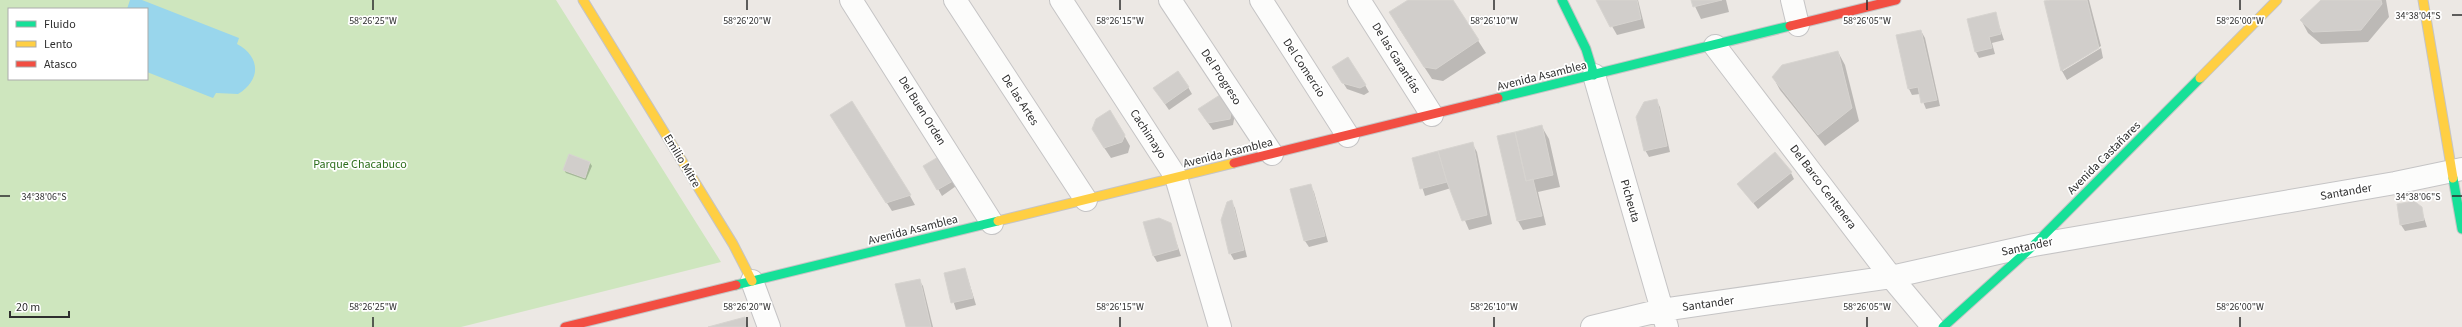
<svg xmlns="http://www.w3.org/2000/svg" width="2462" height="327" font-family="'Source Sans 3',sans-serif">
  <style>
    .green { fill: #cee6be; fill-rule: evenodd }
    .water { fill: #99d6ec }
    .shadow { fill: #0003 }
    .building { fill: #d1cecb; stroke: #d7d4d0 }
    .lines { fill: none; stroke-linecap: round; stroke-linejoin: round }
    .street-casing { stroke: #c5c4c5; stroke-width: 24 }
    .fast-casing { stroke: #c5c4c5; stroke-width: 11 }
    .slow-casing { stroke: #c5c4c5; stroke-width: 11 }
    .jam-casing { stroke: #c5c4c5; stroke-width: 11 }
    .street { stroke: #fcfcfb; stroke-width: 22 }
    .fast { stroke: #16e098; stroke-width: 9 }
    .slow { stroke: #ffcf43; stroke-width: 9 }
    .jam { stroke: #f24e42; stroke-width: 9 }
    .ticks { fill: none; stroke: #2e2e2e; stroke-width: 1.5 }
    .labels { text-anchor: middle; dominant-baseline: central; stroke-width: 3.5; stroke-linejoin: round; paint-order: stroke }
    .street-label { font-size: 12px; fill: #2e2e2e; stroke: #fff }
    .park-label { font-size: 12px; fill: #2c6e1b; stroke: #fff }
    .ticks-label { font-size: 10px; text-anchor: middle; fill: #2e2e2e; stroke: #fff; stroke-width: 3.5; stroke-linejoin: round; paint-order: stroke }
  </style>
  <rect width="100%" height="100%" fill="#ece8e4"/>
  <path class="green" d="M 0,0 L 556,0 L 721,262 L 461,327 L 0,327 ZM 9,9 L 147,9 L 147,79 L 9,79 Z"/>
  <path class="water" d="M 130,0 L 142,0 L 239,38 L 237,44 C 261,57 261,80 238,94 L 216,93 L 213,98 L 147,72 L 147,9 L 127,9 Z"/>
  <path class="shadow" d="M 1410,0 L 1452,0 L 1486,53 L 1443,81 L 1432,79 L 1397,25 Z
    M 1597,0 L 1638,0 L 1645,28 L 1617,35 Z
    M 1692,0 L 1726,0 L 1729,12 L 1701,19 Z
    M 2055,0 L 2089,0 L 2101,46 L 2063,69 L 2063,71 L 2101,48 L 2103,58 L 2067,80 L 2062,71 L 2045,2 Z
    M 2322,0 L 2386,0 L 2389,17 L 2368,42 L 2321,44 L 2308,33 L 2301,20 Z
    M 1995,13 L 2004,40 L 1992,43 L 1995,54 L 1979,58 L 1976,52 Z
    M 1921,31 L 1925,38 L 1940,106 L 1926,109 L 1920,94 L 1912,95 L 1909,89 Z
    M 1838,52 L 1845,65 L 1859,121 L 1825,146 L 1780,90 L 1773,77 Z
    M 1333,67 L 1365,85 L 1369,92 L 1364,95 L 1347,89 Z
    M 1188,87 L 1192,94 L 1169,110 L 1158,94 Z
    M 1222,95 L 1235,114 L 1233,125 L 1213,130 L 1203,116 Z
    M 1656,100 L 1660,107 L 1670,152 L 1649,157 L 1645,150 Z
    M 852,103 L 910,196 L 915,205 L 892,211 L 837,124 Z
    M 1542,127 L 1549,139 L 1560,187 L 1538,192 L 1546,225 L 1523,230 L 1518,221 Z
    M 1124,135 L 1130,146 L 1128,153 L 1111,158 L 1099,140 Z
    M 1472,143 L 1477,152 L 1492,224 L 1469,230 L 1451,188 L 1425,196 L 1413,159 Z
    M 590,163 L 592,166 L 586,180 L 566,173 L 564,170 Z
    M 925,166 L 959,184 L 942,196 Z
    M 1791,173 L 1794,179 L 1758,209 L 1738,184 Z
    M 1310,185 L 1314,192 L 1328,242 L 1309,247 L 1305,241 L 1291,190 Z
    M 1231,201 L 1235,208 L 1247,257 L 1234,260 L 1230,253 Z
    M 2421,208 L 2427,227 L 2405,231 L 2401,225 Z
    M 1170,223 L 1181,256 L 1157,262 L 1153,255 Z
    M 965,269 L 976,305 L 956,310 L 945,274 Z
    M 919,280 L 923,286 L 933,327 L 907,327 Z"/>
  <path class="building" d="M 1408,0 L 1453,0 L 1479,40 L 1436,69 L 1424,67 L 1389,12 Z
    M 1596,0 L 1637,0 L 1641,19 L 1610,27 Z
    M 1691,0 L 1722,0 L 1693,7 Z
    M 2050,0 L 2087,0 L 2099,48 L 2061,71 L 2044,1 Z
    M 2321,0 L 2381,0 L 2382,4 L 2361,30 L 2313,32 L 2300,20 Z
    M 1996,12 L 2001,34 L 1989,37 L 1992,48 L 1975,52 L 1967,19 Z
    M 1921,30 L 1937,100 L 1921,103 L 1918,87 L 1908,89 L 1896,35 Z
    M 1838,51 L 1852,108 L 1818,135 L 1772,77 L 1782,65 Z
    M 1348,57 L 1366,85 L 1360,88 L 1342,83 L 1332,67 Z
    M 1178,71 L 1189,87 L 1165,104 L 1153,88 Z
    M 1223,93 L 1232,107 L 1230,119 L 1208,123 L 1198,109 Z
    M 1657,99 L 1667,146 L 1644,151 L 1636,117 L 1644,102 Z
    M 852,101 L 911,195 L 886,203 L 830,115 Z
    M 1110,110 L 1125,135 L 1122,142 L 1104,148 L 1092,129 L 1096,119 Z
    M 1542,125 L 1553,175 L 1526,181 L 1515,132 Z
    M 1515,132 L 1526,181 L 1533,179 L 1542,216 L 1517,221 L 1497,136 Z
    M 1473,142 L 1487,215 L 1462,221 L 1447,182 L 1438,151 Z
    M 1438,151 L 1447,182 L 1420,189 L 1412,158 Z
    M 1775,152 L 1792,172 L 1753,203 L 1737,184 Z
    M 945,153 L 953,181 L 937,190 L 923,166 Z
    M 569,154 L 590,162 L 585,178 L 563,170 Z
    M 1311,184 L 1325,236 L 1304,241 L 1290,189 Z
    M 1232,200 L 1244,250 L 1229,254 L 1221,220 L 1227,202 Z
    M 2414,201 L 2422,207 L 2424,220 L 2400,225 L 2397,204 Z
    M 1159,218 L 1171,223 L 1178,249 L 1153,256 L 1143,222 Z
    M 965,268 L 973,298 L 951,303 L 944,273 Z
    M 920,279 L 931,327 L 906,327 L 895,284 Z
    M 745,317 L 748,327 L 708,327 Z"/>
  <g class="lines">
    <g class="street-casing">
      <path id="street" d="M 851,0 L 992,223
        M 955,0 L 1086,200
        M 1061,0 L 1176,177 L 1220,327
        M 1170,0 L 1272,154
        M 1261,0 L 1348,136
        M 1359,0 L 1432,115
        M 1792,0 L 1798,25
        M 1715,46 L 1891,277 L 1933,327
        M 1594,75 L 1667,327
        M 752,281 L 769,327
        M 1592,327 L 1662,310 L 1891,277 L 2034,245 L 2395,183 L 2462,169"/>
    </g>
    <g class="fast-casing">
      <path id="fast" d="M 1562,0 L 1586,49 L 1594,75
        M 1498,98 L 1790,26
        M 2453,178 L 2462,229
        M 736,285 L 998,221
        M 1943,327 L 2034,245 L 2200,78"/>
    </g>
    <g class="slow-casing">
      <path id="slow" d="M 583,0 L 733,244 L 752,281
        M 2423,0 L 2453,178
        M 2200,78 L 2277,0
        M 998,221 L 1234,163"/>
    </g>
    <g class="jam-casing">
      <path id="jam" d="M 1790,26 L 1896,0
        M 1234,163 L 1498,98
        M 565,327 L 736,285"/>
    </g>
    <use href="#street" class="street"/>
    <use href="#fast" class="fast"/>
    <use href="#slow" class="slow"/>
    <use href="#jam" class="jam"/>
  </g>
  <path class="ticks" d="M 373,0 L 373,10M 747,0 L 747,10M 1120,0 L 1120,10M 1494,0 L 1494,10M 1867,0 L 1867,10M 2240,0 L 2240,10M 2452,15 L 2462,15M 0,196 L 10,196M 2452,196 L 2462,196M 373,317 L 373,327M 747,317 L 747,327M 1120,317 L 1120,327M 1494,317 L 1494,327M 1867,317 L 1867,327M 2240,317 L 2240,327"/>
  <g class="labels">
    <g class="street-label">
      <text transform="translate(1396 58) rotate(58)">De las Garantías</text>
      <text transform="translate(1304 68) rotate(57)">Del Comercio</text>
      <text transform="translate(1542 76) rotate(-14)">Avenida Asamblea</text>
      <text transform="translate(1221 77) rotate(57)">Del Progreso</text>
      <text transform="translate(1020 100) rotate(57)">De las Artes</text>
      <text transform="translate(922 111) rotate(58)">Del Buen Orden</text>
      <text transform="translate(1148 134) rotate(57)">Cachimayo</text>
      <text transform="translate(1228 153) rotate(-14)">Avenida Asamblea</text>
      <text transform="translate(2104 158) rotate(-45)">Avenida Castañares</text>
      <text transform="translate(682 161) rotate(59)">Emilio Mitre</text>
      <text transform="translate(1823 187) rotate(53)">Del Barco Centenera</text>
      <text transform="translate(2346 192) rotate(-10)">Santander</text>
      <text transform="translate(1630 201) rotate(74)">Picheuta</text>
      <text transform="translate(913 230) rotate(-14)">Avenida Asamblea</text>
      <text transform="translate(2027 247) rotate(-12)">Santander</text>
      <text transform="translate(1708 304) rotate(-8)">Santander</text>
    </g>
    <g class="park-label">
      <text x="360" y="164">Parque Chacabuco</text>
    </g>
  </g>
  <g class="ticks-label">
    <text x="2418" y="19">34°38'04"S</text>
    <text x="373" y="24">58°26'25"W</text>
    <text x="747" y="24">58°26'20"W</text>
    <text x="1120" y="24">58°26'15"W</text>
    <text x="1494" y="24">58°26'10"W</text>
    <text x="1867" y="24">58°26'05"W</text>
    <text x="2240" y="24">58°26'00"W</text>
    <text x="44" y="200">34°38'06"S</text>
    <text x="2418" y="200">34°38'06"S</text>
    <text x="373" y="310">58°26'25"W</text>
    <text x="747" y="310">58°26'20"W</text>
    <text x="1120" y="310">58°26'15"W</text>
    <text x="1494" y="310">58°26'10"W</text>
    <text x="1867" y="310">58°26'05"W</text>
    <text x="2240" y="310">58°26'00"W</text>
  </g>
  <rect x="8" y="8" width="140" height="72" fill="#ffffff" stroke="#ababab"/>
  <rect x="16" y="21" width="20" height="6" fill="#16e098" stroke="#ababab"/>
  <text x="44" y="28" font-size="12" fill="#2e2e2e">Fluido</text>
  <rect x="16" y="41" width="20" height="6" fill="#ffcf43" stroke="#ababab"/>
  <text x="44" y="48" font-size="12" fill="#2e2e2e">Lento</text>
  <rect x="16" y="61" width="20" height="6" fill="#f24e42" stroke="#ababab"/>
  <text x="44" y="68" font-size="12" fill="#2e2e2e">Atasco</text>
  <path d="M10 311v6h59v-6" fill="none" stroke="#2e2e2e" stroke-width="2"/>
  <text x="16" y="311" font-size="12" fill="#2e2e2e" stroke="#ffffff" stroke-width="3" paint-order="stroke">20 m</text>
</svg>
